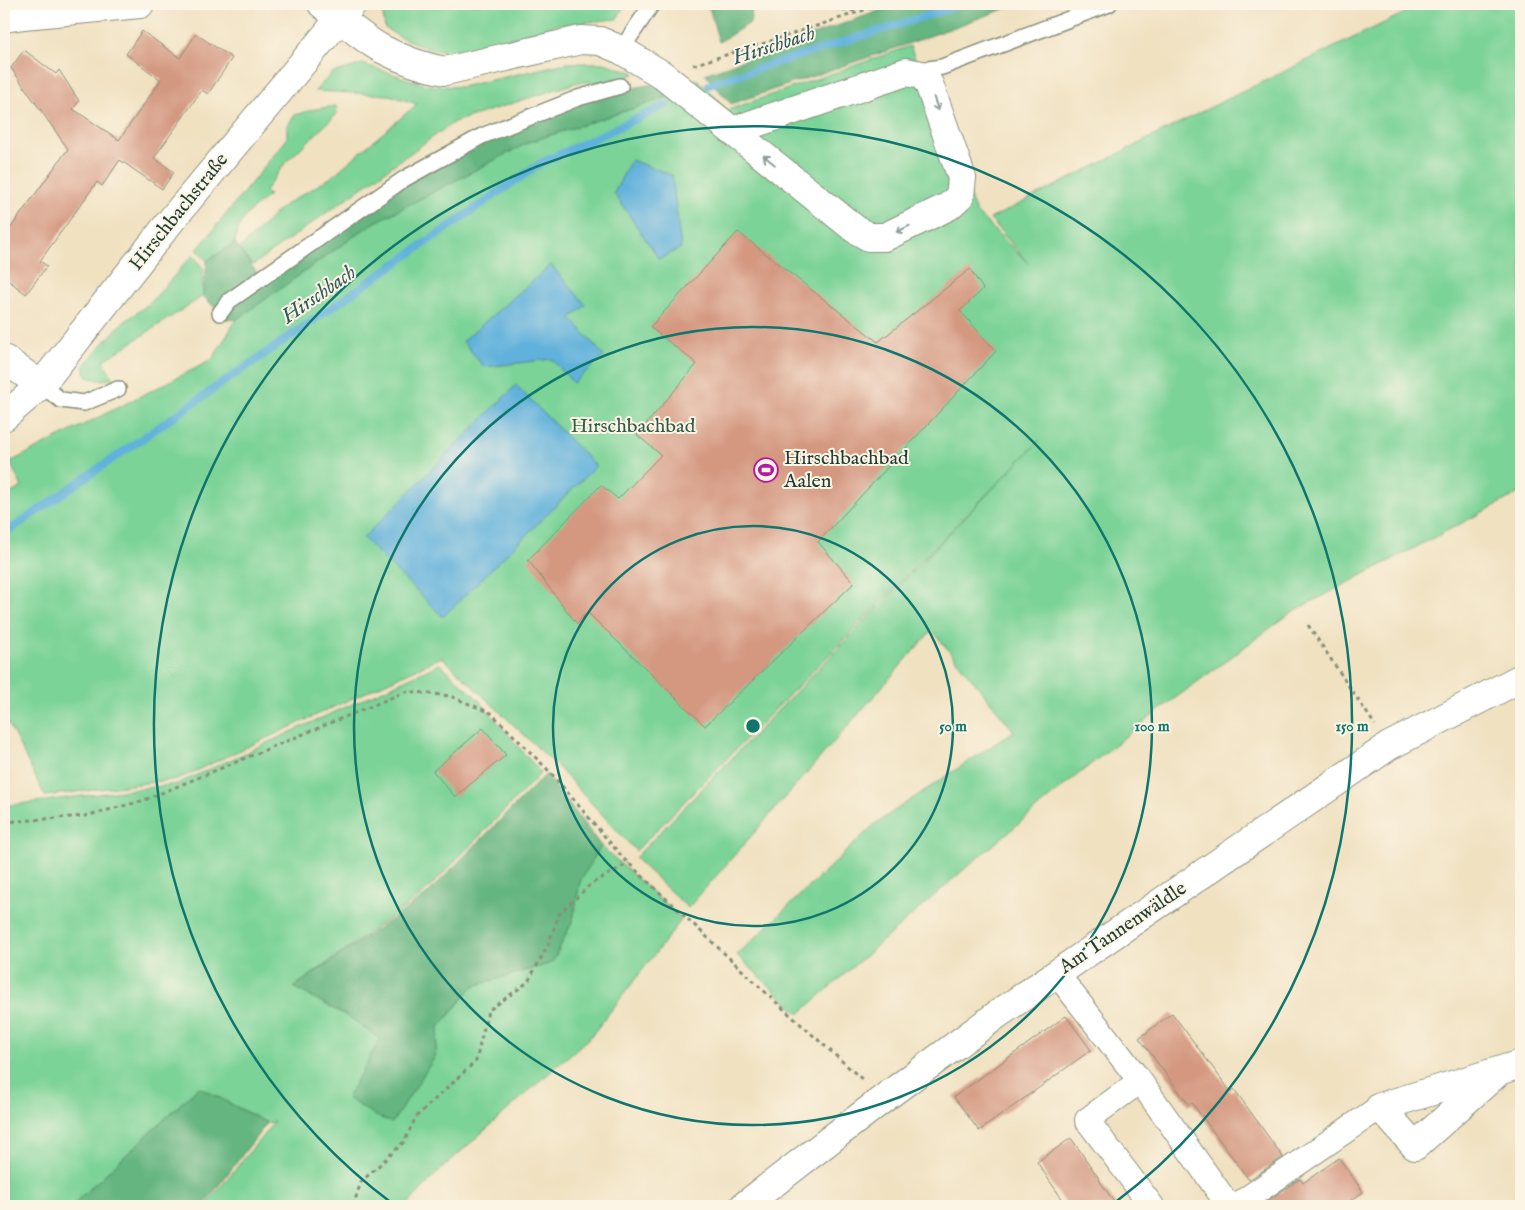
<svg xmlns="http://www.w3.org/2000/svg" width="1525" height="1210" font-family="'IM FELL English',serif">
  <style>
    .green { fill: #7cd397; stroke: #4e8866 }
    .forest { fill: #65b580; stroke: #42795a }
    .water { fill: #60b1db; stroke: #407788 }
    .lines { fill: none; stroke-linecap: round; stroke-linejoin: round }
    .stream { stroke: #60b1db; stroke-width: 8 }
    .building { fill: #d49881 }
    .service-casing { stroke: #888f7a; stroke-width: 18 }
    .pedestrian-casing { stroke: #888f7a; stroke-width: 26 }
    .minor-casing { stroke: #888f7a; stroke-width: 30 }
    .tertiary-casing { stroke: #888f7a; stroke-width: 30 }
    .path { stroke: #888f7a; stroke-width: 3; stroke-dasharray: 4 4; stroke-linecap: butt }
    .service { stroke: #fff; stroke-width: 15 }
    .pedestrian { stroke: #fff; stroke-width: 24 }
    .minor { stroke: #fff; stroke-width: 28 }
    .tertiary { stroke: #fff; stroke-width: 28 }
    .oneway { stroke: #8f9e9a }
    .ring { fill: none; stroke: #0f766e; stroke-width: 2.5 }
    .labels { text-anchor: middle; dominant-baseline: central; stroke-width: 4; stroke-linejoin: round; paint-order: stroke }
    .street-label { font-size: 20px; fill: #1f3d34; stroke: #fcf5e5 }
    .park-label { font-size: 20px; fill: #325b48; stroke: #fcf5e5 }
    .poi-label { font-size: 20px; fill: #1f3d34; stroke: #fcf5e5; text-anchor: start }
    .water-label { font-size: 21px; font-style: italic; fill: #2f5a5e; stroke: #fcf5e5 }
    .centre { fill: #0f766e; stroke: #fcf5e5; stroke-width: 2.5 }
    .ring-label { font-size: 15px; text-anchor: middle; font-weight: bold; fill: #0f766e; stroke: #fcf5e5; stroke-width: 4; stroke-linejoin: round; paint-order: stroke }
  </style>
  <rect width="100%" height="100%" fill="#fcf5e5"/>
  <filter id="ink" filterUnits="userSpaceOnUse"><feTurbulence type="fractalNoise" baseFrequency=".02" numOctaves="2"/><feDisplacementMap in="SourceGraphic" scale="10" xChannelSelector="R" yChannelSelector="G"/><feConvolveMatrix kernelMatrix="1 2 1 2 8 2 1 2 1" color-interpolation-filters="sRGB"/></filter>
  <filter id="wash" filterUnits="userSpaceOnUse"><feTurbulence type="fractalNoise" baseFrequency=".0096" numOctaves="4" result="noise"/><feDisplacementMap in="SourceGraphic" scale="20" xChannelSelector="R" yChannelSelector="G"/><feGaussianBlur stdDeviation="1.12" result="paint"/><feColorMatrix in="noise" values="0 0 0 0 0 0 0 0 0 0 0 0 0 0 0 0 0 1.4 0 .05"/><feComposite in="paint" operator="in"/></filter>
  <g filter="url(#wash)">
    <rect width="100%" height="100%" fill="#f0e1c1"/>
    <path class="green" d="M 387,4 L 625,4 L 617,19 L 557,25 L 468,51 L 431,50 L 398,36 L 385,28 L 382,10 Z
      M 1423,4 L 1521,4 L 1521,492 L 1292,612 L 1151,716 L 1066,784 L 968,866 L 799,1014 L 737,955 L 876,823 L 1014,731 L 932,630 L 688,908 L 635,858 L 1040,440 L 636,851 L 558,767 L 442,657 L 178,779 L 45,796 L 4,715 L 4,497 L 22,487 L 10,462 L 212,360 L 236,320 L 370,225 L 529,142 L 668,97 L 697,79 L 728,110 L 910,46 L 976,212 L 1029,264 L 990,219 L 1205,110 Z
      M 566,63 L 604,63 L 635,73 L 619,82 L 579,82 L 454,122 L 253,265 L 239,249 L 283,206 L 330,178 L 417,104 L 389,95 L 315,91 L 332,73 L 363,64 L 426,85 L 461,87 Z
      M 336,106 L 337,114 L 286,162 L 265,191 L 269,195 C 251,211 238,217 235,243 L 207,261 L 197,250 L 287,139 L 287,126 L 295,115 L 315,109 Z
      M 193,255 L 203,268 L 203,296 L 103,361 L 113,379 L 99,380 L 86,377 L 84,365 L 120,325 L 150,303 Z
      M 440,664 L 478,699 L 541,773 L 423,894 L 294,987 L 352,1019 L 380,1039 L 435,1057 L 439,1027 L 473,986 L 552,963 L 573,920 L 580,881 L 601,846 L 682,919 L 592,1035 L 440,1170 L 406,1206 L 205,1206 L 274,1122 L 267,1123 L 199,1087 L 71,1206 L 4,1205 L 4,806 L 177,784 Z"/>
    <path class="forest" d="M 708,4 L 753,4 L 750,23 L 719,42 Z
      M 898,4 L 1018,4 L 916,41 L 731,104 L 705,74 Z
      M 659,83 L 668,97 L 529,142 L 370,225 L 236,320 L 226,319 L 203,296 L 207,261 L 235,243 L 264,282 L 406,183 L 484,140 L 578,102 L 621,90 Z
      M 546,774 L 601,846 L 580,881 L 573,920 L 552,963 L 473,986 L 439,1027 L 435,1057 L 392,1123 L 376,1116 L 347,1098 L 380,1039 L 352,1019 L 294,987 L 425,896 Z
      M 199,1087 L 267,1123 L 203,1206 L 71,1206 Z"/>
    <path class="water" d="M 631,160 L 672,175 L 681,248 L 659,259 L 614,193 Z
      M 551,265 L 586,305 L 571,318 L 604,356 L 573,383 L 552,359 L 484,367 L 463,341 Z
      M 516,385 L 596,466 L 443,617 L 363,538 Z"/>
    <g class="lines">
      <path class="stream" d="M 709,85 L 719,81 L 964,4
        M 4,534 L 541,163 L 666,105"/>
    </g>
    <g id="blocks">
      <path class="building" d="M 142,31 L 180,58 L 196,34 L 232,58 L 208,94 L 202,90 L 154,158 L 174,172 L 162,189 L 120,160 L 102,186 L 97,182 L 40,261 L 47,266 L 26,294 L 4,277 L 4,237 L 68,149 L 11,68 L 24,50 L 56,74 L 59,70 L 79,101 L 73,109 L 119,140 L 161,80 L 126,54 Z
        M 738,232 L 878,342 L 970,269 L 983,289 L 960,311 L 996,351 L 818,542 L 854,583 L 705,726 L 587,612 L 577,624 L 528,560 L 601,485 L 618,499 L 661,455 L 637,435 L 697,364 L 650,327 Z
        M 483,728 L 506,755 L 455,797 L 433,771 Z
        M 1172,1013 L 1231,1092 L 1234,1089 L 1283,1157 L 1249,1180 L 1192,1103 L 1189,1105 L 1139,1038 Z
        M 1066,1016 L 1091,1050 L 979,1131 L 954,1097 Z
        M 1071,1138 L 1100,1180 L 1099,1180 L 1117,1206 L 1067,1206 L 1051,1183 L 1037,1162 Z
        M 1339,1158 L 1363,1192 L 1343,1206 L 1269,1206 L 1267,1201 L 1300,1179 L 1303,1183 Z"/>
    </g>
  </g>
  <g filter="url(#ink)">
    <use href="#blocks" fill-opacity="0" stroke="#888f7a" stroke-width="1"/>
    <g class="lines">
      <g class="service-casing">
        <path id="service" d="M 621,50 L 652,4
          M 915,71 L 942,67 L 1109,4
          M 220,313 L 229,301 L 404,179 L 482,136 L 578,98 L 620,86
          M 41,385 L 61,400 L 84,403 L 118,389"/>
      </g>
      <g class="pedestrian-casing">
        <path id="pedestrian" d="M 1057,974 L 1140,1081 L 1229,1206
          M 1140,1081 L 1087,1120 L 1152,1206
          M 1236,1206 L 1380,1107"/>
      </g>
      <g class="minor-casing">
        <path id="minor" d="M 322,4 C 339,18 362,38 382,49 C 401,59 424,67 445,71 L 581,40 L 600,41 L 621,50 L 661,74 L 855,229 L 869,237 L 885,237 L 949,206 L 960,196 L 962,178 L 929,84 L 922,75 L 906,72 L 732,131
          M 4,18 L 24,15 L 140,4
          M 4,359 L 41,385
          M 1498,1072 L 1415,1146 L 1380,1107 L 1521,1064
          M 744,1206 L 883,1099 L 998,1014 L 1389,746 L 1521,678"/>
      </g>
      <g class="tertiary-casing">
        <path id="tertiary" d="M 4,417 L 41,385 L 173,218 L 352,4"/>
      </g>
      <path class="path" d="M 828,4 L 837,9 L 858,11
        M 693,65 L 765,43 L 883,4
        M 1308,625 L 1375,725
        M 4,822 L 85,816 L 142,801 L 405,692 L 416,692 L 450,696 L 491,713 L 550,772 L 624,859 L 777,1003 L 864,1081
        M 353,1206 L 361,1182 L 404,1142 L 416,1117 L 476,1061 L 488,1011 L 528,982 L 549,943 L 559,914 L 591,884 L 629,863"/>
      <use href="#service" class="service"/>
      <use href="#pedestrian" class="pedestrian"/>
      <use href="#minor" class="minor"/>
      <use href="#tertiary" class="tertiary"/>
    </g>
    <defs><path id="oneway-shaft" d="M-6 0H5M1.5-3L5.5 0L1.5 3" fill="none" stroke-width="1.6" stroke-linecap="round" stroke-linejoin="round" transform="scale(1.25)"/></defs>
    <g class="oneway">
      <use href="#oneway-shaft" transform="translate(936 104) rotate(71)"/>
      <use href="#oneway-shaft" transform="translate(769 160) rotate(-141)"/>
      <use href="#oneway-shaft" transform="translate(903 229) rotate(154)"/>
    </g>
  </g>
  <g class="ring">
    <circle cx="753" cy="726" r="200"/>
    <circle cx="753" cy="726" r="399"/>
    <path d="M393 1204A599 599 0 1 1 1113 1204"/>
  </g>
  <defs>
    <g id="stadium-ring" transform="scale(1.25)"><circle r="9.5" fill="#fcf5e5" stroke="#b5179e" stroke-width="1.5"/><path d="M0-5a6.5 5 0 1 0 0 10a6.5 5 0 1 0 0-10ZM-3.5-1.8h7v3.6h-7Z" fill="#b5179e"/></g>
  </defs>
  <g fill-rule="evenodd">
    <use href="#stadium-ring" x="766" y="470"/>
  </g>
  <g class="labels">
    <g class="street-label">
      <text transform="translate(179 212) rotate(-51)">Hirschbachstraße</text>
      <text transform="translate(1123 928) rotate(-34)">Am Tannenwäldle</text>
    </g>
    <g class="park-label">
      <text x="633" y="426">Hirschbachbad</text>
    </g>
    <g class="poi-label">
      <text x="784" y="458">Hirschbachbad<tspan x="784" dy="23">Aalen</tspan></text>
    </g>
    <g class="water-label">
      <text transform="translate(774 46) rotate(-18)">Hirschbach</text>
      <text transform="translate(319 295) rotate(-35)">Hirschbach</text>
    </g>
  </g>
  <circle cx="753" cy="726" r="8" class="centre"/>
  <g class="ring-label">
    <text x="953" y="731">50 m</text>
    <text x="1152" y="731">100 m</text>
    <text x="1352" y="731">150 m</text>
  </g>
  <rect width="1525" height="1210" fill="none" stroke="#fcf5e5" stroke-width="20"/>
</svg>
